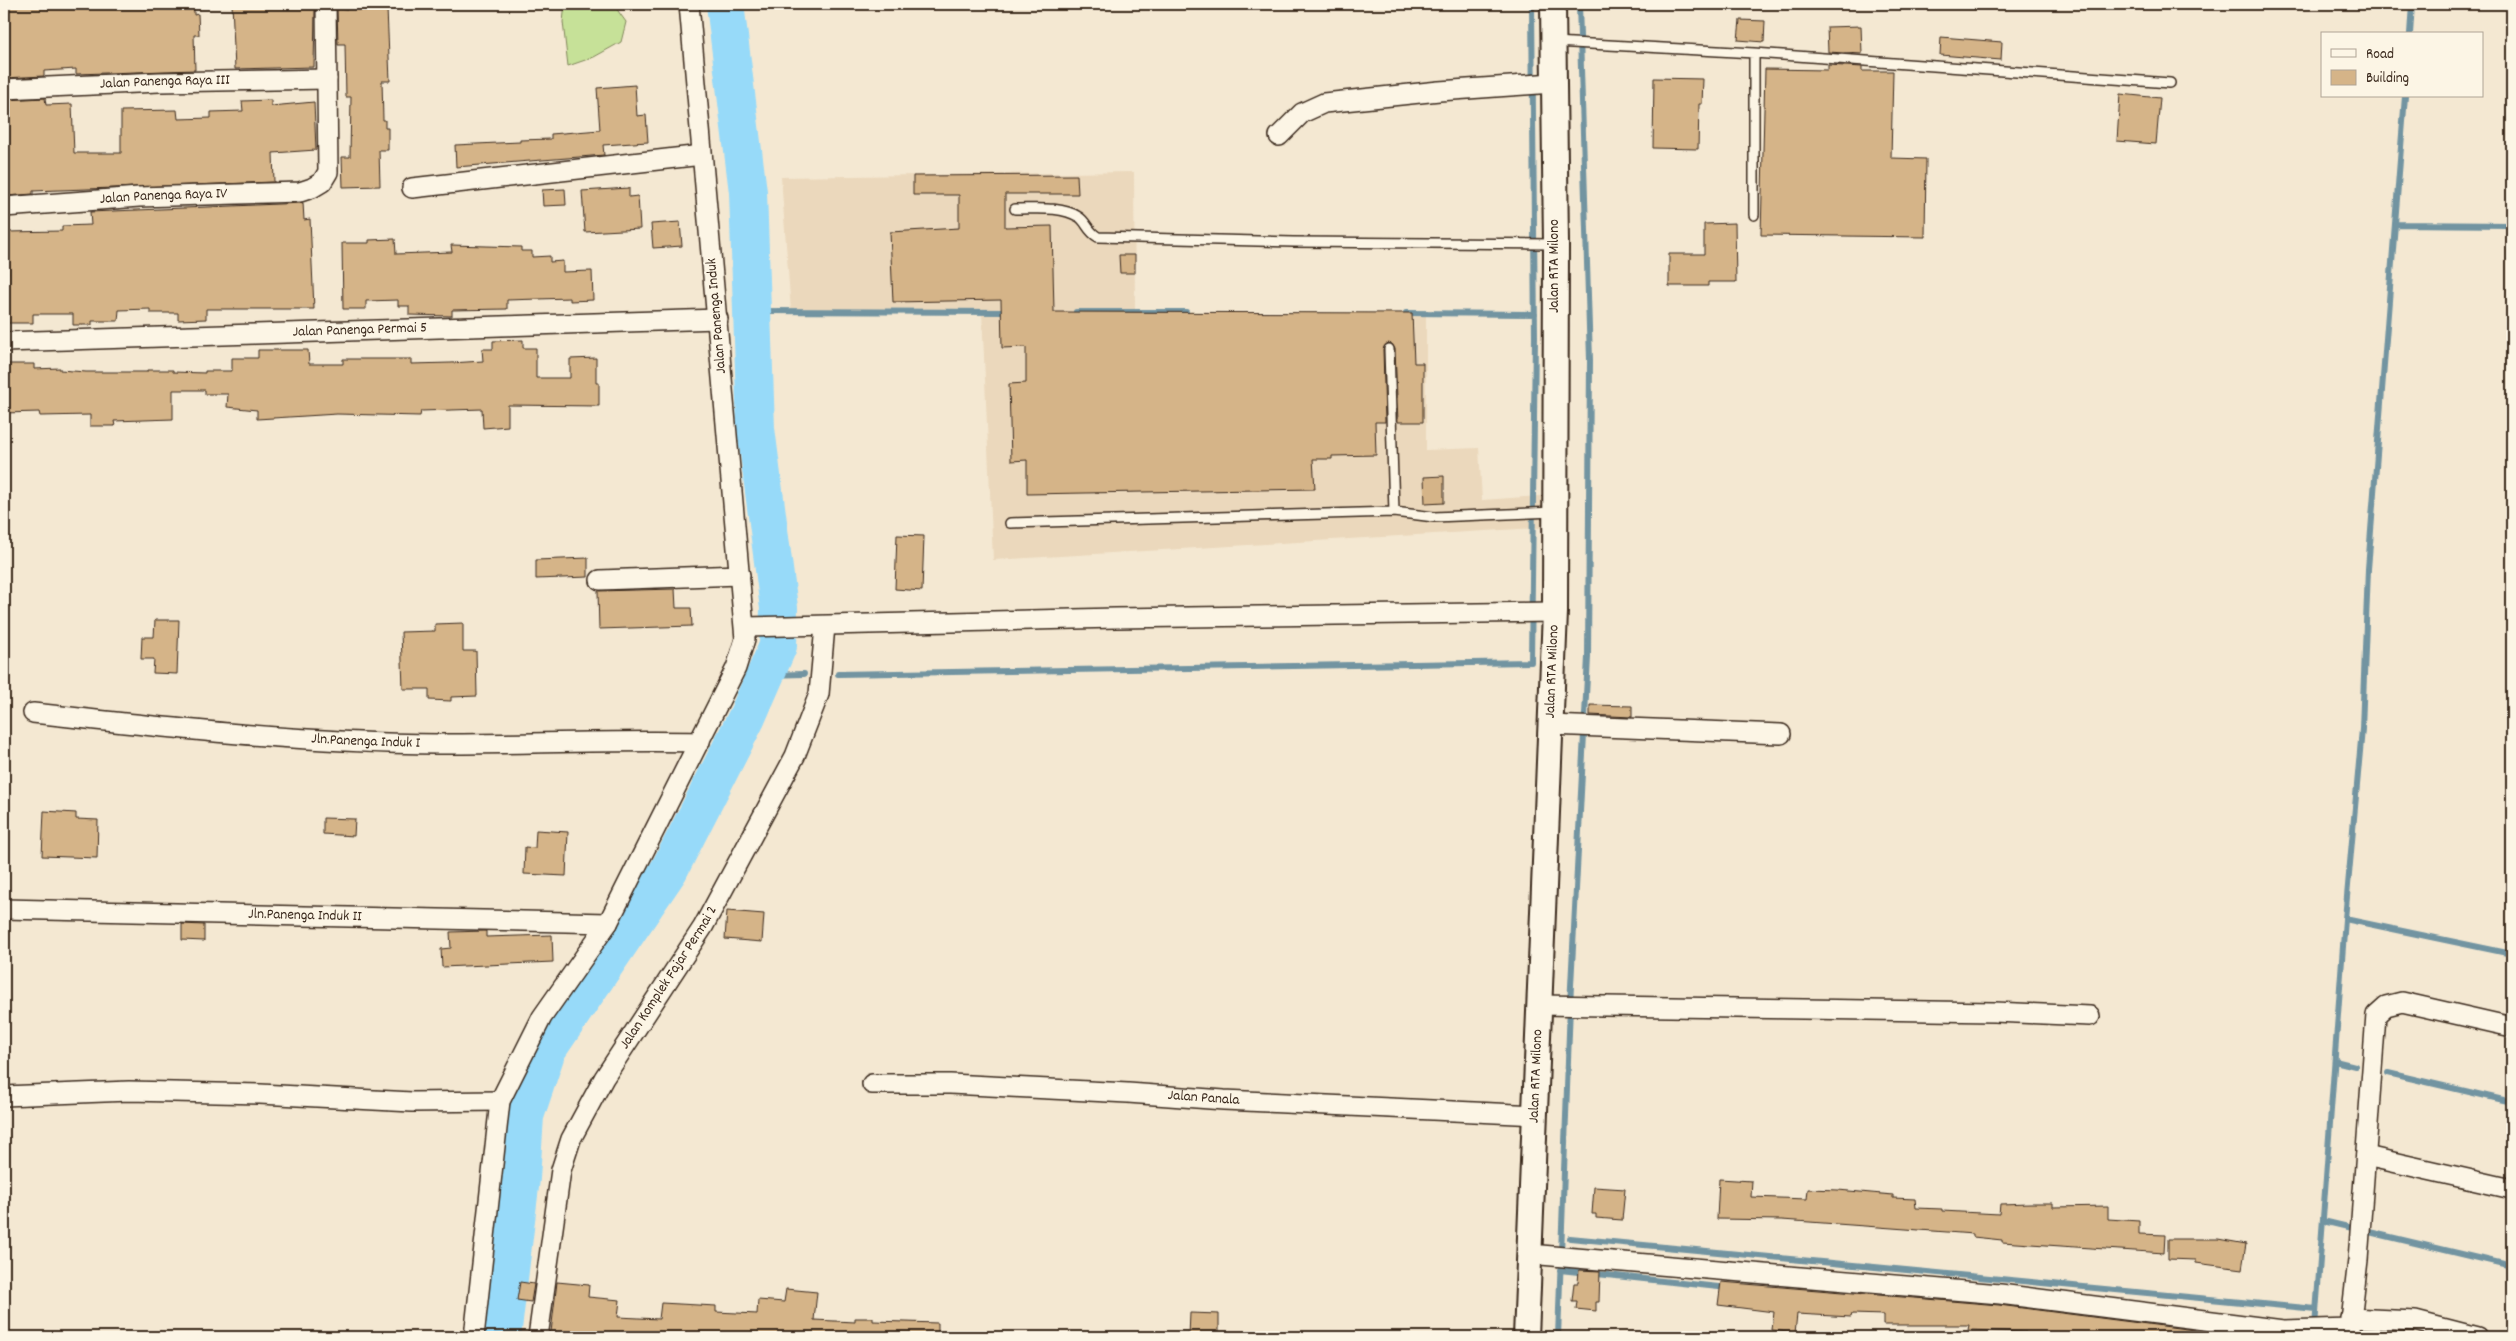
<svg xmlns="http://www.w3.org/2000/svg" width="2516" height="1341" font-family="Dekko,sans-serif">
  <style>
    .built { fill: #ebd8bc }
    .green { fill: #c6e198; stroke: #80865b }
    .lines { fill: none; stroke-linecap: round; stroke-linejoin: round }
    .stream { stroke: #7294a1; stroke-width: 6 }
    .river { stroke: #97daf9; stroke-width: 38 }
    .building { fill: #d5b488; stroke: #3b2a1e }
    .service-casing { stroke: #3b2a1e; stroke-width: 12 }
    .minor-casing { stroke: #3b2a1e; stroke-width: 22 }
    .tertiary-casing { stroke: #3b2a1e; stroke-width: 28 }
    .service { stroke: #fcf5e5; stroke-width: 9 }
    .minor { stroke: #fcf5e5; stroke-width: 19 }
    .tertiary { stroke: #fcf5e5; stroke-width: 24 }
    .labels { text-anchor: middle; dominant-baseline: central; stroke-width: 4; stroke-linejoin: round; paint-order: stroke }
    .street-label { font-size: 15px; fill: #3b2a1e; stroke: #fcf5e5 }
  </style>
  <rect width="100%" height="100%" fill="#f4e8d2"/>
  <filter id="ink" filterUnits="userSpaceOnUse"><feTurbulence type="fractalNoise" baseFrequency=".02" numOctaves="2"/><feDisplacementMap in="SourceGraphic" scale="10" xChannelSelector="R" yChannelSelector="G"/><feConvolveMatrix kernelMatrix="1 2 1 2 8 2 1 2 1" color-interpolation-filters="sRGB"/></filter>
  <g filter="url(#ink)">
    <path class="built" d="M 1134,172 L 1135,312 L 1426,313 L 1426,450 L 1479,448 L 1482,500 L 1555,495 L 1555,527 L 993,560 L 982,312 L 791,311 L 781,177 Z"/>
    <path class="green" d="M 565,4 L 613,4 L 626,22 L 621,42 L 594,57 L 568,66 L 563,22 Z"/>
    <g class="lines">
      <path class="stream" d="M 719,4 L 728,76 L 738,239 L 745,412 L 779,608
        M 2410,34 L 2412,4
        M 2395,224 L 2512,225
        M 752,311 L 1008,312
        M 1076,312 L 1186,312
        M 1406,313 L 1535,314
        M 838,674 L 1531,662 L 1535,337 L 1532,4
        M 765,675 L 804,674
        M 2345,919 L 2512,954
        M 2335,1061 L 2355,1066
        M 2388,1073 L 2512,1102
        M 2323,1221 L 2512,1266
        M 1570,1238 L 2316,1309
        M 1560,1270 L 1728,1288
        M 2315,1327 L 2345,919 L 2362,729 L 2368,569 L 2405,96
        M 2178,1336 L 2190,1337
        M 1558,1337 L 1570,1005 L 1588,657 L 1590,360 L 1579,4"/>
      <path class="river" d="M 502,1337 L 521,1178 L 525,1116 L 547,1050 L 669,870 L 747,717 L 778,646 L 779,608 L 756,429 L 748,192 L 725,4"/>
    </g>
    <path class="building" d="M 4,4 L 194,4 L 194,15 L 198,14 L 199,35 L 194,35 L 195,70 L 76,74 L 76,69 L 44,71 L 44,76 L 4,78 Z
      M 232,4 L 312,4 L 312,8 L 315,9 L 314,67 L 235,69 Z
      M 347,4 L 376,4 L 376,9 L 387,9 L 390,81 L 382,81 L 383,120 L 385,120 L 385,128 L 388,128 L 388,150 L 379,150 L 380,186 L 343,187 L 342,157 L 350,157 L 351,97 L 346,97 L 345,44 L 338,44 L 337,9 L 347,10 Z
      M 1740,20 L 1765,21 L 1764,42 L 1738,40 Z
      M 1861,26 L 1862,54 L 1828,52 L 1827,27 Z
      M 1941,37 L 2002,42 L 2001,60 L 1940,55 Z
      M 1828,65 L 1862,67 L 1862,71 L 1893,71 L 1891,158 L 1926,159 L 1925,237 L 1761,235 L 1765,69 L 1828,70 Z
      M 1654,78 L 1703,79 L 1702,104 L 1699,104 L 1698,149 L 1653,148 Z
      M 635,85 L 637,116 L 646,115 L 648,142 L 603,145 L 604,155 L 456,167 L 455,145 L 520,142 L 520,140 L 551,139 L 551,134 L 600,130 L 597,88 Z
      M 2120,94 L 2160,98 L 2156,144 L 2117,141 Z
      M 45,98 L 46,105 L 72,104 L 74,153 L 121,153 L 121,111 L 177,110 L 178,119 L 211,118 L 211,112 L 243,111 L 242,101 L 271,100 L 271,106 L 314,102 L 316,150 L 273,153 L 274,182 L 33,191 L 33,194 L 6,196 L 4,146 L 5,100 Z
      M 1077,175 L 1078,194 L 1005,194 L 1005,227 L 1052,226 L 1054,312 L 1412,313 L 1414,363 L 1423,363 L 1423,422 L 1398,422 L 1395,349 L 1392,344 L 1388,343 L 1383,349 L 1385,422 L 1375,422 L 1376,455 L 1332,456 L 1332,459 L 1313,459 L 1315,489 L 1027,494 L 1027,460 L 1011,461 L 1009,384 L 1026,383 L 1026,347 L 1002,348 L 1001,300 L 893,302 L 890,232 L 959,228 L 959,195 L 913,195 L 913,176 Z
      M 629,188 L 629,197 L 638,196 L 640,229 L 585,232 L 582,191 Z
      M 565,189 L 566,205 L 543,206 L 542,190 Z
      M 303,203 L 304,220 L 310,219 L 314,309 L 206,309 L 206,319 L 178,320 L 178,313 L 150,313 L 150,309 L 119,310 L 118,321 L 92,321 L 92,325 L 73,325 L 73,314 L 33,314 L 33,323 L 4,323 L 4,274 L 8,274 L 7,232 L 62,231 L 62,226 L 91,225 L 90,212 Z
      M 680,222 L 682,246 L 653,248 L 651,224 Z
      M 1735,223 L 1736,282 L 1708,282 L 1708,286 L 1669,286 L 1669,254 L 1704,254 L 1704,224 Z
      M 395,239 L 396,254 L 452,252 L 451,245 L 521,247 L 521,251 L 532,251 L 532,257 L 550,256 L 550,262 L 563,261 L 563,272 L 592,271 L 593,300 L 570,301 L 570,298 L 507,300 L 507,309 L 452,310 L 452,316 L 409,315 L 409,306 L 398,306 L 398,300 L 366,301 L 366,309 L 343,309 L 342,243 L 369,243 L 369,240 Z
      M 1119,255 L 1135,255 L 1135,273 L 1120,273 Z
      M 523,340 L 523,348 L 536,348 L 536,378 L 570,378 L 570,359 L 596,358 L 596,383 L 599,383 L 599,406 L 508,405 L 508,426 L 483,428 L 482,409 L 421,411 L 420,416 L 337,414 L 257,419 L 257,410 L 227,407 L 228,394 L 205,394 L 205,390 L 173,390 L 173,419 L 114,421 L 115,426 L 90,426 L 90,415 L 40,416 L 39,412 L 4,413 L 4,364 L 34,364 L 34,369 L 60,368 L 60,370 L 86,372 L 147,372 L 147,370 L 173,370 L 173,372 L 205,373 L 205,371 L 232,371 L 232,358 L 258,358 L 258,350 L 308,350 L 309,364 L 343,364 L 343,359 L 411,359 L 411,364 L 451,363 L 483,361 L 482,349 L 493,349 L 493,341 Z
      M 1444,476 L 1444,503 L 1425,504 L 1424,477 Z
      M 897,535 L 924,536 L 922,591 L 895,589 Z
      M 588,558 L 588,577 L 536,579 L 536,560 Z
      M 675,589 L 676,608 L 691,608 L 692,626 L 599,629 L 598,591 Z
      M 155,620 L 179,620 L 177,674 L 153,673 L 154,659 L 141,659 L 142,637 L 154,637 Z
      M 463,623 L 463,651 L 476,651 L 477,696 L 451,697 L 451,701 L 429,700 L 429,689 L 403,689 L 401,632 L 435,631 L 435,624 Z
      M 1590,705 L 1632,706 L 1632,717 L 1590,715 Z
      M 44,811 L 76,813 L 76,819 L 98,820 L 97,858 L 42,856 Z
      M 323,818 L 355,819 L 354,836 L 323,834 Z
      M 536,830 L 568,832 L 566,876 L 524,874 L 525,847 L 535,848 Z
      M 727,911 L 764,914 L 762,942 L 725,939 Z
      M 182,924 L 204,925 L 204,941 L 182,940 Z
      M 486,931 L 486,937 L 552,935 L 553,962 L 442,967 L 441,949 L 451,948 L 450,932 Z
      M 1719,1179 L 1752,1181 L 1751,1197 L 1807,1199 L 1808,1189 L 1838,1190 L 1893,1195 L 1893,1198 L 1915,1199 L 1916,1208 L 1942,1209 L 1942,1211 L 1999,1214 L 2000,1204 L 2030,1203 L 2053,1203 L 2053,1207 L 2108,1206 L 2108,1219 L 2139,1221 L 2139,1234 L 2165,1235 L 2164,1253 L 2002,1242 L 2002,1240 L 1973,1237 L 1973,1234 L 1947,1232 L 1782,1220 L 1717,1219 Z
      M 1594,1187 L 1625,1189 L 1622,1220 L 1596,1218 L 1596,1214 L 1592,1214 Z
      M 2168,1239 L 2218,1239 L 2246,1244 L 2242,1269 L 2196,1263 L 2196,1260 L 2168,1259 Z
      M 1579,1270 L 1600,1271 L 1599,1302 L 1596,1302 L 1596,1311 L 1576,1309 L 1577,1301 L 1572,1301 L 1574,1283 L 1578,1283 Z
      M 520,1282 L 534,1284 L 531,1302 L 517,1300 Z
      M 557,1282 L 589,1285 L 588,1297 L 620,1300 L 618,1317 L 659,1319 L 661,1303 L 716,1306 L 716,1312 L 757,1314 L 758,1300 L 784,1302 L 786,1289 L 817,1292 L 814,1320 L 855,1322 L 855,1318 L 873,1318 L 873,1321 L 938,1323 L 938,1337 L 716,1337 L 682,1334 L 682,1337 L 653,1335 L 653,1337 L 584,1331 L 584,1336 L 551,1332 Z
      M 1721,1282 L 1999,1305 L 2194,1330 L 2194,1337 L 2127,1335 L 2127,1337 L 2025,1337 L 2026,1332 L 1968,1330 L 1969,1325 L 1884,1325 L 1884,1315 L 1852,1314 L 1851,1317 L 1797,1314 L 1795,1333 L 1772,1330 L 1774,1312 L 1718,1305 Z
      M 1190,1313 L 1219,1314 L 1219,1337 L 1189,1336 Z"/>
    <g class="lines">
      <g class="service-casing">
        <path id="service" d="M 1554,42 L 1754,53 L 2170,83
          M 1015,209 C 1036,209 1061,206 1079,217 C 1087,222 1087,231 1098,237 L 1293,242 L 1555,244
          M 1754,215 L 1754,53
          M 1389,349 L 1394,512 L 1434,517 L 1555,512
          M 1010,523 L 1394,512"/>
      </g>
      <g class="minor-casing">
        <g id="minor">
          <path id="s1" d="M 4,89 L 159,82 L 327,79"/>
          <path d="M 1279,136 L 1302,113 L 1324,103 L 1439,91 L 1553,83"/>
          <path d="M 412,188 L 702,155"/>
          <path id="s2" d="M 4,207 L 139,197 L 300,192 L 312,188 L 322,182 L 328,172 L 326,4"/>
          <path id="s3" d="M 4,342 L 718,319"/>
          <path d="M 600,580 L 740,575"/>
          <path d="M 745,627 L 1116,618 L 1555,612"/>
          <path id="s4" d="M 33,713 C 168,728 304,743 439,744 C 526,744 613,740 700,742"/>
          <path d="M 1550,725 L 1781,734"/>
          <path id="s5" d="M 4,909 L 608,923"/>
          <path d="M 1539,1005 L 1994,1012 L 2090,1016"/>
          <path id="s6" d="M 872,1084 L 950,1084 L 1128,1093 L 1224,1100 L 1535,1115"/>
          <path d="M 4,1096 L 129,1091 L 260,1094 L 412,1102 L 500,1101"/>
          <path d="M 2366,1156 L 2512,1189"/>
          <path d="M 1529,1254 L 2000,1294 L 2283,1330 L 2350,1328"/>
          <path d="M 2350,1318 L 2415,1321 L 2477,1337"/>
          <path d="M 474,1337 L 500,1101 L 542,1017 L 608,923 L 736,668 L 745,639 L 689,4"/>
          <path id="s7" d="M 538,1337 L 561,1170 L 571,1139 L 604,1078 L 703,927 L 795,756 L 819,694 L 825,626"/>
          <path d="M 2349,1337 L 2358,1260 L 2376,1015 L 2386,1006 L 2402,1002 L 2512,1027"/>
        </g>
      </g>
      <g class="tertiary-casing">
        <g id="tertiary">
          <path id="s8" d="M 1526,1337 L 1555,612 L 1556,244 L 1553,4"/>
        </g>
      </g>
      <use href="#service" class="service"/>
      <use href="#minor" class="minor"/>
      <use href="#tertiary" class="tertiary"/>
    </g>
  </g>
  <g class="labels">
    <g class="street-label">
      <text stroke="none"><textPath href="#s1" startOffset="161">Jalan Panenga Raya III</textPath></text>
      <text stroke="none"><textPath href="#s2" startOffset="160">Jalan Panenga Raya IV</textPath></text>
      <text transform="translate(1555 266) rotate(-90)">Jalan RTA Milono</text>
      <text transform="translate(717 316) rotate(-95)">Jalan Panenga Induk</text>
      <text stroke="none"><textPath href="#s3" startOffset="356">Jalan Panenga Permai 5</textPath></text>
      <text stroke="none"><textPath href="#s8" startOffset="666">Jalan RTA Milono</textPath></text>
      <text stroke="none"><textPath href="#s4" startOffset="334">Jln.Panenga Induk I</textPath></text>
      <text stroke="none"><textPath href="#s5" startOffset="301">Jln.Panenga Induk II</textPath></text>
      <text stroke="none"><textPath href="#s7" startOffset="390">Jalan Komplek Fajar Permai 2</textPath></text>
      <text stroke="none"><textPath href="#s8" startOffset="261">Jalan RTA Milono</textPath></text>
      <text stroke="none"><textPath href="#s6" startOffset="332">Jalan Panala</textPath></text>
    </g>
  </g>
  <rect width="2516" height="1341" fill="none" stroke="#fcf5e5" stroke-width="20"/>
  <rect x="10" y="10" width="2496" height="1321" fill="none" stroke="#3b2a1e" stroke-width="2" filter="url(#ink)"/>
  <rect x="2321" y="32" width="162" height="65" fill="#fcf5e5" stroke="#afa495"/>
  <rect x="2331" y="49" width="25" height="8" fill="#fcf5e5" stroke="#afa495"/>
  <text x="2366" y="58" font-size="15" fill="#3b2a1e">Road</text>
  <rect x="2331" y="70" width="25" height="15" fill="#d5b488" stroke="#afa495"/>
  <text x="2366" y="82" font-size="15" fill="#3b2a1e">Building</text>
</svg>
